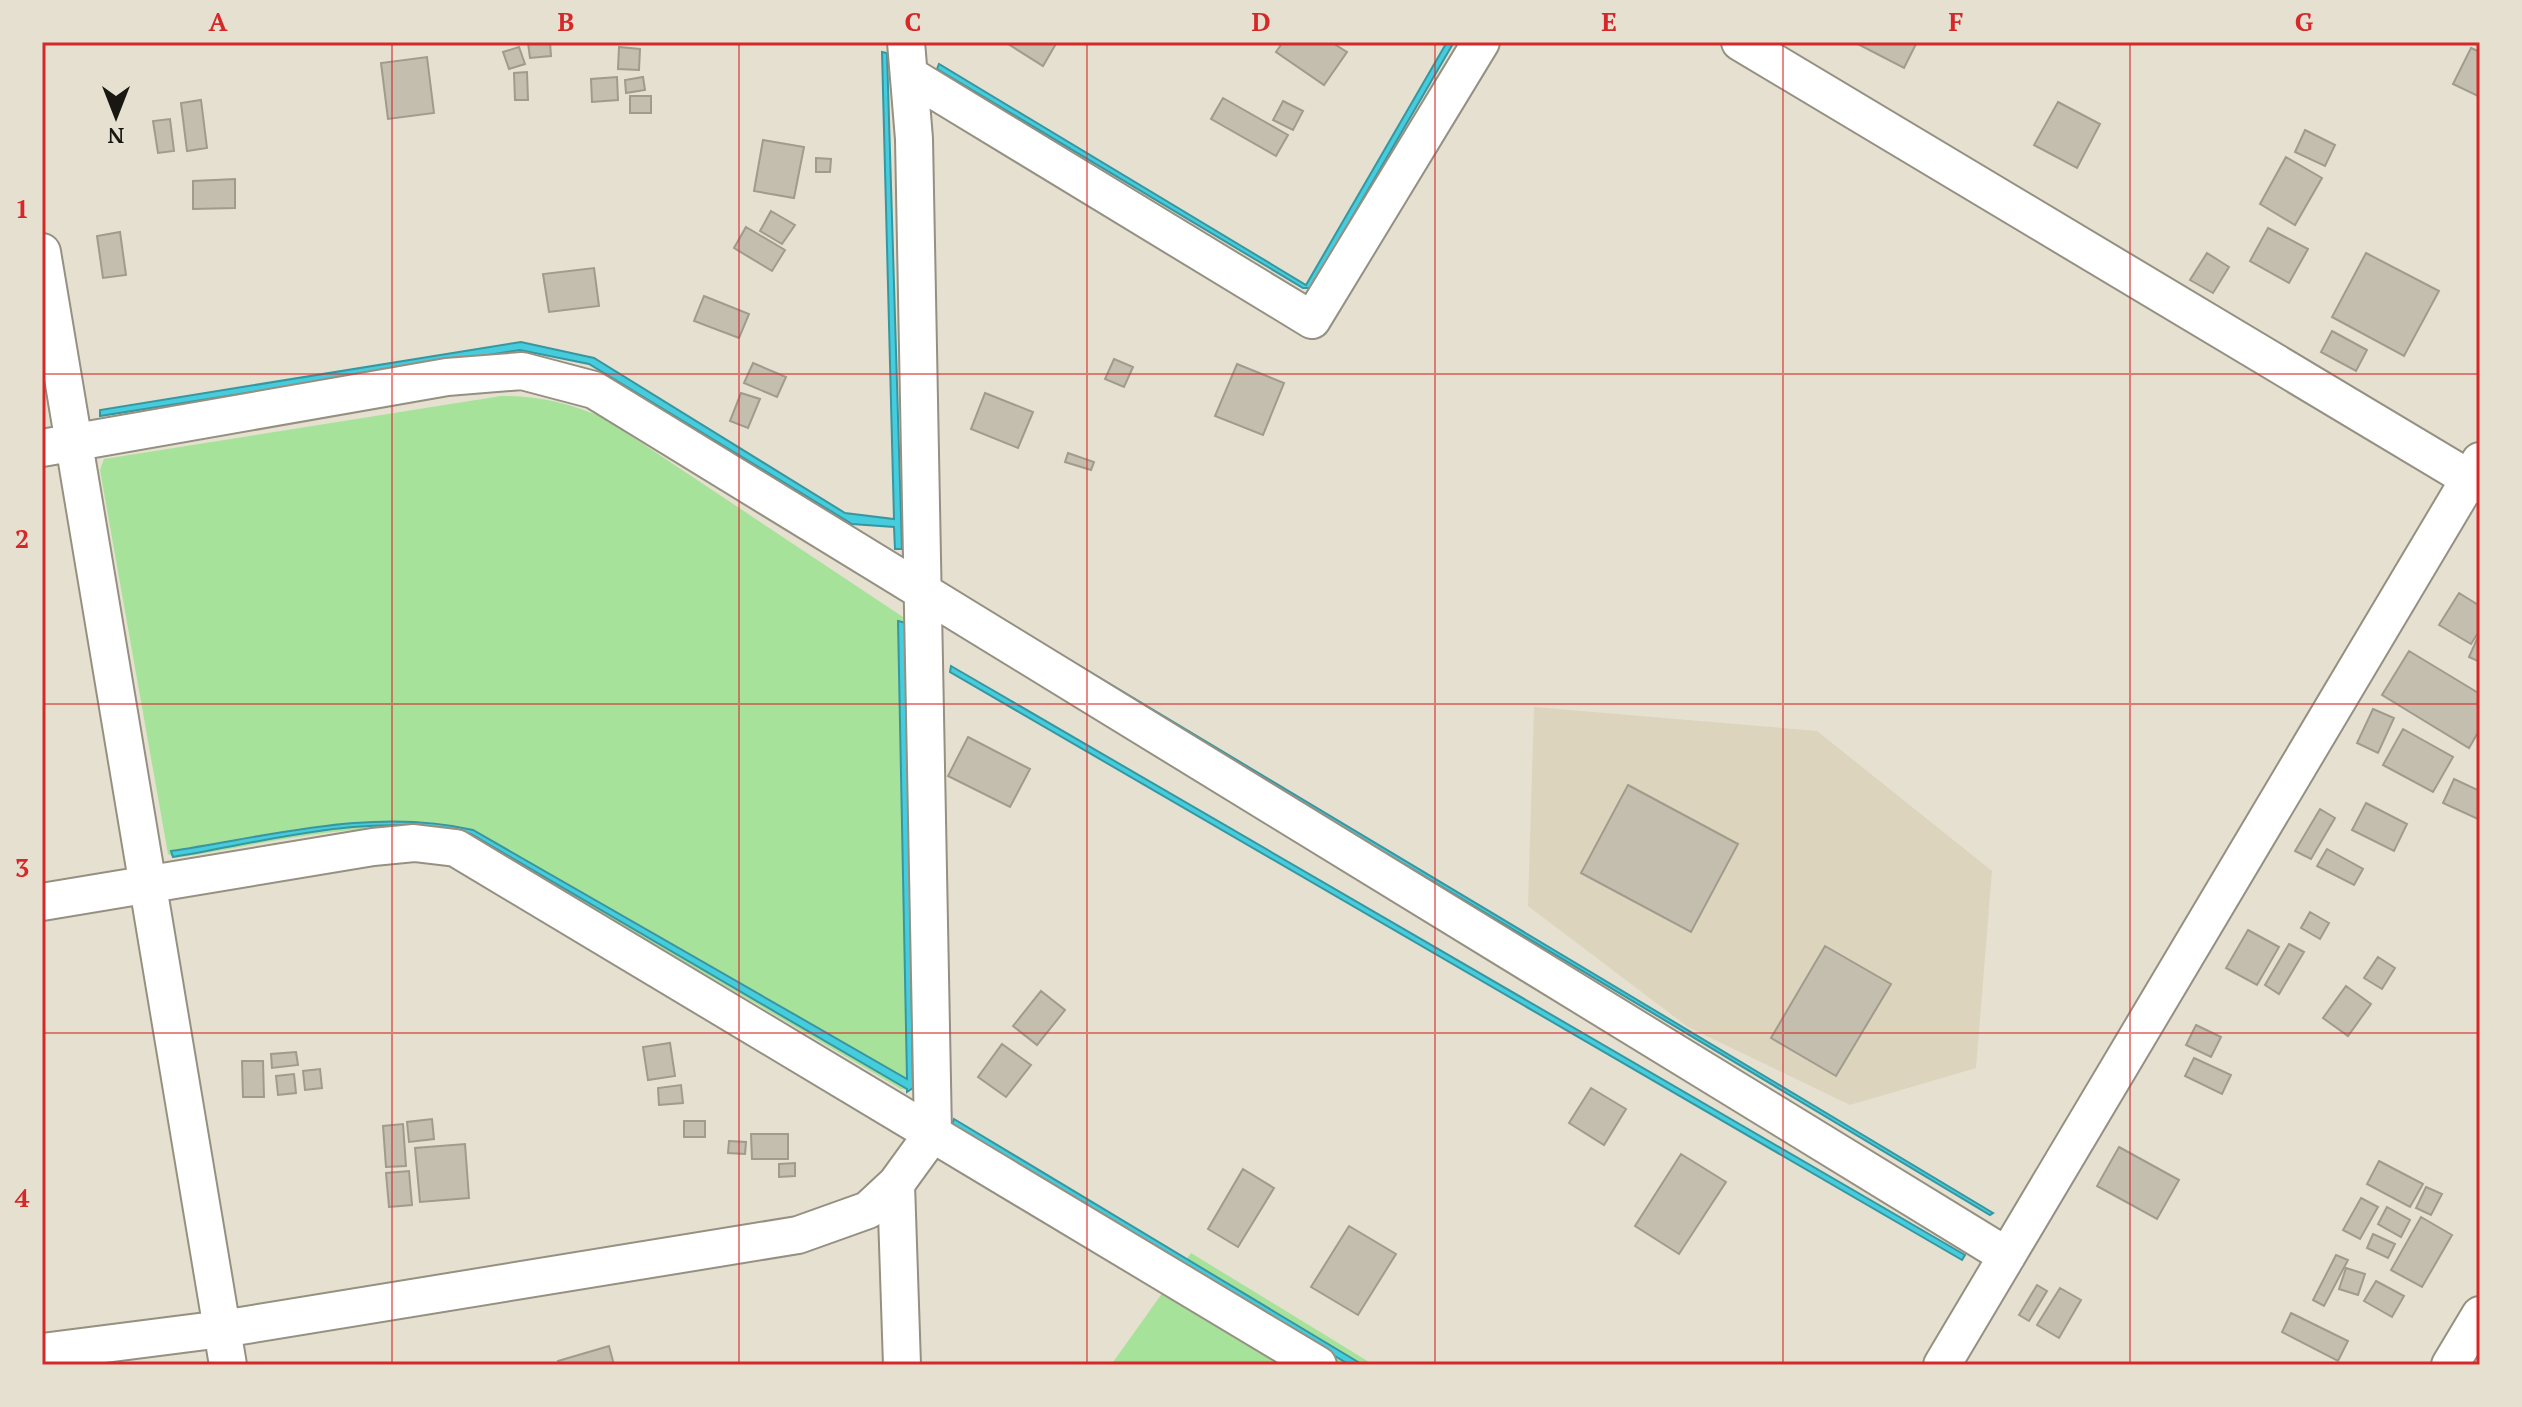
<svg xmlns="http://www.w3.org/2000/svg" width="2522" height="1407" font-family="'PT Serif',serif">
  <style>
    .built { fill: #dcd4bd }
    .green { fill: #a6e29a }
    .water { fill: #46cddd; stroke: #3896a0; stroke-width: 2 }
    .building { fill: #c3beae; stroke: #a09b8c; stroke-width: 2 }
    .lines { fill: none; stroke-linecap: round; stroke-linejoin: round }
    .street-casing { stroke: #959081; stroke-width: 40 }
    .street { stroke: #fff; stroke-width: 36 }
    .grid { fill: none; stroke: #d62828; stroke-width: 2; stroke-opacity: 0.55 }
    .neatline { fill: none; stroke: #d62828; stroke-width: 3 }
    .grid-label { font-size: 26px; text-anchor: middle; font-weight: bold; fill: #d62828 }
  </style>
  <rect width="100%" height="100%" fill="#e5e0d0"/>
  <path class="built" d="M 1534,707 L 1817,731 L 1992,871 L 1976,1068 L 1850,1105 L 1688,1027 L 1528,906 Z"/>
  <path class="green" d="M 501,396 C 539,396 569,403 604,418 L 906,619 L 915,1080 L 910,1090 L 901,1089 L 470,836 C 374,814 273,843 176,858 L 168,854 L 100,470 L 104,459 Z
    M 1191,1253 L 1374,1365 L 1111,1365 Z"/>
  <path class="water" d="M 1447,42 L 1454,42 L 1311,288 L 1303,288 L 937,69 L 939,64 L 1306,285 Z
    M 882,52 L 887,53 L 902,549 L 895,549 L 894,527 L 852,524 L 589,364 L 520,350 L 100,416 L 100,410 L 521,342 L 594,358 L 845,513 L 894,519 Z
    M 953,590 L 1993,1213 L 1990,1215 L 951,593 Z
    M 898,621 L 906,623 L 913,1088 L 907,1092 L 907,1089 L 471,834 C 374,810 270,841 173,857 L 171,851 C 271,836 374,807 473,830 L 907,1079 Z
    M 951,666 L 1965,1255 L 1962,1260 L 950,672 Z
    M 954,1119 L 1363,1365 L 1350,1365 L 951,1126 Z"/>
  <path class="building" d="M 550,42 L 551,56 L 530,58 L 528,43 Z
    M 1005,42 L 1057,42 L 1043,66 Z
    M 1283,42 L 1331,42 L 1347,52 L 1324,85 L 1276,52 Z
    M 1854,42 L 1917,42 L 1904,68 Z
    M 519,47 L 525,64 L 509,69 L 503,52 Z
    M 619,47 L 640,49 L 639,70 L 618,69 Z
    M 2471,48 L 2480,52 L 2480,97 L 2453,84 Z
    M 427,57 L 434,113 L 388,119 L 381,63 Z
    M 527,72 L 528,100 L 515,100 L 514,73 Z
    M 617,77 L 618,100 L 592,102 L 591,79 Z
    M 643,77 L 645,90 L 626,93 L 625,80 Z
    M 630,96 L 651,96 L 651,113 L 630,113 Z
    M 1223,98 L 1288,135 L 1276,156 L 1211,119 Z
    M 201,100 L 207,148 L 187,151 L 181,103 Z
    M 1283,101 L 1303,111 L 1293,130 L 1273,120 Z
    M 2058,102 L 2100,124 L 2077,168 L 2034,145 Z
    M 170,119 L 174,151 L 158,153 L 153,121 Z
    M 2305,130 L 2335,145 L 2325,166 L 2295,152 Z
    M 763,140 L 804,147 L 794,198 L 754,191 Z
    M 2286,157 L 2322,178 L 2295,225 L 2260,204 Z
    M 816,158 L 831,159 L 830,172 L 816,172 Z
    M 235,179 L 235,208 L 193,209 L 193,181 Z
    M 771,211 L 795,225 L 782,244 L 760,231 Z
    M 746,227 L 785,250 L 772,271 L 734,248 Z
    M 2268,228 L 2308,249 L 2289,283 L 2250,261 Z
    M 120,232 L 126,275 L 103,278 L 97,236 Z
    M 2207,253 L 2229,267 L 2213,293 L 2190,280 Z
    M 2366,253 L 2439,291 L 2404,356 L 2332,317 Z
    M 594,268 L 599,306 L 549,312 L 543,274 Z
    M 704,296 L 749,314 L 739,338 L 694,321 Z
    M 2332,331 L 2367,350 L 2356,371 L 2321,352 Z
    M 1114,359 L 1133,367 L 1124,387 L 1105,379 Z
    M 753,363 L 786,377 L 777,397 L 744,383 Z
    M 1237,364 L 1284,383 L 1263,435 L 1215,416 Z
    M 741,393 L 760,399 L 748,428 L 730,421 Z
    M 985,393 L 1033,412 L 1018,448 L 971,429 Z
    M 1068,453 L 1094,462 L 1091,470 L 1065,462 Z
    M 2459,593 L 2480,606 L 2480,630 L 2471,644 L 2439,625 Z
    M 2477,639 L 2480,640 L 2480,662 L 2469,657 Z
    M 2409,651 L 2480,694 L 2480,729 L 2469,748 L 2382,695 Z
    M 2373,709 L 2394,718 L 2378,753 L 2357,743 Z
    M 2403,729 L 2453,757 L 2433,792 L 2383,765 Z
    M 968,737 L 1030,769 L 1010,807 L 948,776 Z
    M 2454,779 L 2480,791 L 2478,819 L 2443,803 Z
    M 1628,785 L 1738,844 L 1691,932 L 1581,873 Z
    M 2366,803 L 2407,824 L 2394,851 L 2352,830 Z
    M 2320,809 L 2335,818 L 2311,859 L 2295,851 Z
    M 2327,849 L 2363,869 L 2354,885 L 2317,866 Z
    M 2310,912 L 2329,923 L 2320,939 L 2301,928 Z
    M 2248,930 L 2279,947 L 2257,985 L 2226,968 Z
    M 2289,944 L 2304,952 L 2279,994 L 2265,985 Z
    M 1825,946 L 1891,984 L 1836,1076 L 1771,1038 Z
    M 2378,957 L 2395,968 L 2382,989 L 2364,978 Z
    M 2346,986 L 2371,1004 L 2348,1036 L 2323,1018 Z
    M 1041,991 L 1065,1010 L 1037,1045 L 1013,1026 Z
    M 2196,1025 L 2221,1037 L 2211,1057 L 2186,1045 Z
    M 670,1043 L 675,1076 L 648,1080 L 643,1047 Z
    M 1002,1044 L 1031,1065 L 1006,1097 L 978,1077 Z
    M 296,1052 L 298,1065 L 272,1068 L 271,1054 Z
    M 2194,1058 L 2231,1075 L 2222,1094 L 2185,1076 Z
    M 242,1061 L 263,1061 L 264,1097 L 243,1097 Z
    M 320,1069 L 322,1088 L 305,1090 L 303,1071 Z
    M 294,1074 L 296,1093 L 278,1095 L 276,1076 Z
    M 681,1085 L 683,1103 L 659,1105 L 658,1088 Z
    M 1591,1088 L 1626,1109 L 1604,1145 L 1569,1123 Z
    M 432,1119 L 434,1139 L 409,1142 L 407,1122 Z
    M 684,1121 L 705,1121 L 705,1137 L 684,1137 Z
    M 403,1124 L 406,1166 L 386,1167 L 383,1126 Z
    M 751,1134 L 788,1134 L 788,1159 L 752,1159 Z
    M 729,1141 L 746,1142 L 745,1154 L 728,1153 Z
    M 465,1144 L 469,1198 L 420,1202 L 415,1148 Z
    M 2119,1147 L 2179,1180 L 2157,1219 L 2097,1186 Z
    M 1681,1154 L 1726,1182 L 1679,1254 L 1635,1226 Z
    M 2379,1161 L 2423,1184 L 2410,1207 L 2367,1184 Z
    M 795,1163 L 795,1176 L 779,1177 L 779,1164 Z
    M 1243,1169 L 1274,1188 L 1238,1247 L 1208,1229 Z
    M 409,1171 L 412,1205 L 389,1207 L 386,1173 Z
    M 2426,1187 L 2442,1194 L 2431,1215 L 2416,1208 Z
    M 2361,1198 L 2378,1207 L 2360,1239 L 2343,1230 Z
    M 2387,1207 L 2410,1220 L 2401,1237 L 2378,1224 Z
    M 2421,1217 L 2452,1235 L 2422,1287 L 2391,1270 Z
    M 1349,1226 L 1396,1254 L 1358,1315 L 1311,1287 Z
    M 2373,1234 L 2395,1244 L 2388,1258 L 2367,1248 Z
    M 2336,1255 L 2348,1260 L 2324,1306 L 2313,1300 Z
    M 2346,1268 L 2365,1274 L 2358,1295 L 2339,1289 Z
    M 2376,1281 L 2404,1296 L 2392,1317 L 2364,1301 Z
    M 2037,1285 L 2047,1291 L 2029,1321 L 2019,1315 Z
    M 2060,1288 L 2081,1300 L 2059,1338 L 2037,1325 Z
    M 2291,1313 L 2348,1341 L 2338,1361 L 2282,1332 Z
    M 609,1346 L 614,1365 L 559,1365 L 558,1361 Z"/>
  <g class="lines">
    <g class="street-casing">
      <path id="street" d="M 1740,42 L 2480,485
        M 909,75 L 1312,320 L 1481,42
        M 42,252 L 228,1365
        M 42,448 L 447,377 L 522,371 L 594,390 L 2007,1256
        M 42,902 L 373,847 L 414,843 L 456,848 L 1318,1365
        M 896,1184 L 902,1365
        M 42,1352 L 222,1329 L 798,1235 L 868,1210 L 896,1184 L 933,1133 L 914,139 L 906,42
        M 1942,1365 L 2480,461
        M 2450,1365 L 2480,1315"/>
    </g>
    <use href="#street" class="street"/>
  </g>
  <path class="grid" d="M 392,42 L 392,1365M 739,42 L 739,1365M 1087,42 L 1087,1365M 1435,42 L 1435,1365M 1783,42 L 1783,1365M 2130,42 L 2130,1365M 42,374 L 2480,374M 42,704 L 2480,704M 42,1033 L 2480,1033"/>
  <rect width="2522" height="1407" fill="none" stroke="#e5e0d0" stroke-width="88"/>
  <g transform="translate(116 116) rotate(180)" stroke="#e5e0d0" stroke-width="6" paint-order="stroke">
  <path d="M0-6L14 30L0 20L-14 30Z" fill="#191712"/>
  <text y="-12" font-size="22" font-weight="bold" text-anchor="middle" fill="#191712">N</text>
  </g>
  <rect x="44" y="44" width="2434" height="1319" class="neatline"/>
  <g class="grid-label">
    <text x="218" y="31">A</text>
    <text x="566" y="31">B</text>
    <text x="913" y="31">C</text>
    <text x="1261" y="31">D</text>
    <text x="1609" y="31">E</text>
    <text x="1956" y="31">F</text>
    <text x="2304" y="31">G</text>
    <text x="22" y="218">1</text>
    <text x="22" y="548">2</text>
    <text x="22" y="877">3</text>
    <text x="22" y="1207">4</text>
  </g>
</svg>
